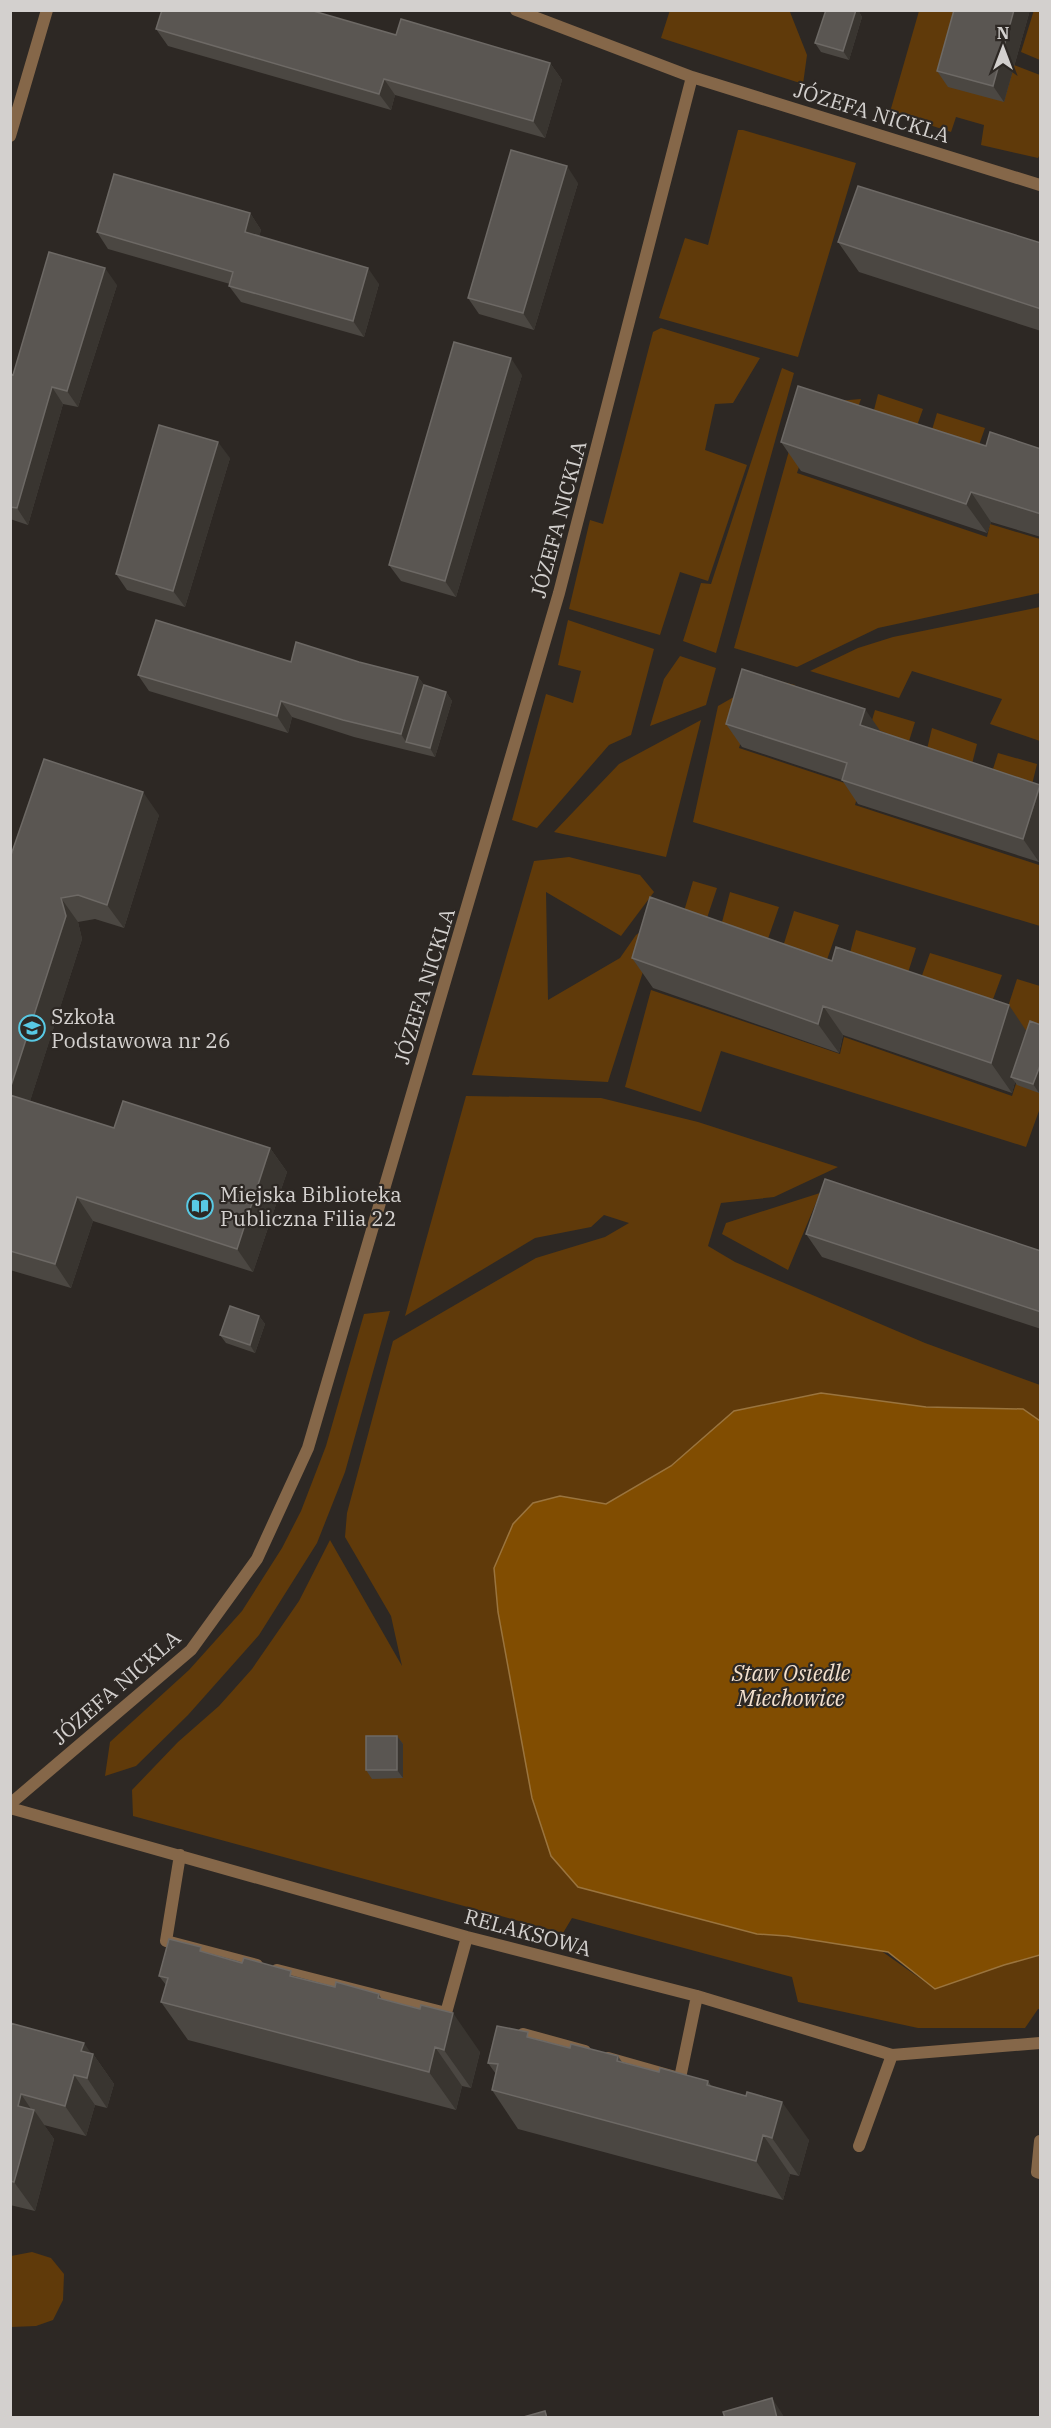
<svg xmlns="http://www.w3.org/2000/svg" width="1051" height="2428" font-family="'IBM Plex Serif',serif">
  <style>
    .green { fill: #603a0a }
    .water { fill: #814d01; stroke: #9a743e; stroke-width: 1.5 }
    .lines { fill: none; stroke-linecap: round; stroke-linejoin: round }
    .lane { stroke: #856749; stroke-width: 12 }
    .street { stroke: #856749; stroke-width: 12 }
    .wall { fill: #4b4742 }
    .shaded-wall { fill: #393530 }
    .building { fill: #5a5652; stroke: #6d6965; stroke-width: 1.5 }
    .labels { text-anchor: middle; dominant-baseline: central; stroke-width: 4.5; stroke-linejoin: round; paint-order: stroke }
    .street-label { font-size: 21px; fill: #d3d0ce; stroke: #2d2824 }
    .poi-label { font-size: 21px; fill: #d3d0ce; stroke: #2d2824; text-anchor: start }
    .water-label { font-size: 22px; font-style: italic; fill: #f4e1cf; stroke: #2d2824 }
  </style>
  <rect width="100%" height="100%" fill="#2d2824"/>
  <path class="green" d="M 670,10 L 790,12 L 807,55 L 803,84 L 661,38 Z
    M 1034,10 L 1040,11 L 1040,60 L 1021,52 Z
    M 919,11 L 965,11 L 1014,65 L 1040,75 L 1040,154 L 1038,158 L 981,145 L 984,125 L 956,117 L 951,132 L 890,112 Z
    M 738,130 L 743,130 L 856,163 L 798,357 L 659,318 L 685,238 L 708,245 Z
    M 661,328 L 760,358 L 733,403 L 715,404 L 705,450 L 747,465 L 708,581 L 680,572 L 660,635 L 569,609 L 590,520 L 603,524 L 653,332 Z
    M 782,368 L 794,373 L 716,653 L 683,641 L 701,583 L 711,584 Z
    M 878,394 L 923,409 L 910,445 L 869,430 Z
    M 804,397 L 825,402 L 861,399 L 851,427 L 816,414 L 797,473 L 987,537 L 990,524 L 1040,539 L 1040,593 L 878,628 L 797,667 L 734,648 Z
    M 937,413 L 985,428 L 972,465 L 926,450 Z
    M 1040,607 L 1040,741 L 990,724 L 1002,699 L 912,671 L 899,698 L 810,671 L 858,648 L 893,637 Z
    M 568,620 L 654,649 L 631,735 L 609,745 L 537,828 L 512,820 L 546,694 L 573,703 L 581,671 L 558,665 Z
    M 680,656 L 716,668 L 706,705 L 650,726 L 664,679 Z
    M 767,678 L 795,685 L 791,698 L 757,691 L 739,748 L 860,788 L 855,805 L 1039,865 L 1040,862 L 1040,926 L 693,822 L 718,706 Z
    M 875,710 L 915,722 L 905,754 L 881,747 L 886,733 L 870,727 Z
    M 701,720 L 666,857 L 554,832 L 619,764 Z
    M 932,728 L 977,744 L 969,776 L 924,762 Z
    M 998,753 L 1037,764 L 1029,797 L 988,785 Z
    M 569,857 L 640,875 L 654,892 L 621,936 L 546,892 L 548,1000 L 620,958 L 636,935 L 660,918 L 608,1082 L 472,1075 L 534,861 Z
    M 693,881 L 717,888 L 701,936 L 679,928 Z
    M 730,892 L 779,907 L 762,956 L 717,941 Z
    M 794,911 L 839,925 L 821,977 L 778,963 Z
    M 856,930 L 916,948 L 902,991 L 841,987 Z
    M 930,953 L 1002,975 L 986,1018 L 915,995 Z
    M 1017,979 L 1040,986 L 1040,1108 L 1026,1147 L 721,1051 L 701,1112 L 625,1087 L 651,990 L 840,1054 L 844,1037 L 1012,1096 L 1032,1035 L 1002,1025 Z
    M 466,1096 L 601,1098 L 698,1122 L 838,1167 L 774,1197 L 721,1203 L 708,1246 L 735,1262 L 925,1343 L 1040,1385 L 1040,1421 L 1023,1409 L 926,1407 L 734,1411 L 671,1466 L 606,1505 L 560,1497 L 494,1568 L 498,1612 L 532,1798 L 551,1856 L 694,1916 L 757,1934 L 787,1936 L 880,1950 L 935,1989 L 1004,1964 L 1040,1955 L 1040,2009 L 1038,2009 L 1025,2028 L 918,2028 L 798,2002 L 792,1977 L 572,1918 L 563,1933 L 133,1816 L 132,1790 L 178,1742 L 219,1706 L 252,1669 L 299,1601 L 330,1540 L 402,1666 L 391,1616 L 345,1537 L 347,1513 L 393,1341 L 536,1258 L 605,1237 L 629,1223 L 604,1215 L 591,1227 L 535,1238 L 405,1316 Z
    M 820,1193 L 788,1270 L 722,1234 L 726,1223 Z
    M 390,1311 L 345,1472 L 317,1543 L 259,1635 L 188,1715 L 136,1766 L 105,1776 L 110,1742 L 189,1670 L 242,1611 L 282,1548 L 301,1511 L 326,1446 L 364,1314 Z
    M 32,2252 L 51,2258 L 64,2274 L 63,2300 L 53,2320 L 36,2326 L 11,2327 L 11,2256 Z"/>
  <path class="water" d="M 821,1393 L 926,1407 L 1023,1409 L 1040,1421 L 1040,1955 L 1004,1965 L 935,1989 L 888,1952 L 787,1936 L 757,1934 L 578,1887 L 551,1856 L 532,1798 L 498,1612 L 494,1568 L 513,1524 L 533,1503 L 560,1496 L 606,1504 L 671,1466 L 734,1411 Z"/>
  <g class="lines">
    <path class="lane" d="M 10,136 L 47,10"/>
    <path class="street" d="M 516,10 L 692,77 L 1040,185
      M 10,1804 L 191,1650 L 257,1559 L 308,1448 L 559,593 L 692,77
      M 10,1808 L 467,1937 L 697,1996 L 892,2055 L 1040,2043
      M 180,1855 L 166,1941 L 257,1965
      M 277,1970 L 446,2013 L 467,1937
      M 523,2034 L 585,2051
      M 608,2058 L 675,2077
      M 680,2078 L 697,1996
      M 1040,2141 L 1037,2172 L 1040,2173
      M 859,2146 L 892,2055"/>
  </g>
  <path class="wall" d="M 826,10 L 858,10 L 862,17 L 849,60 L 821,52 L 815,43 Z
    M 954,10 L 1030,10 L 1004,102 L 948,87 L 937,71 Z
    M 156,29 L 396,35 L 550,63 L 562,80 L 545,138 L 395,95 L 391,110 L 168,46 Z
    M 578,183 L 534,330 L 479,314 L 468,298 Z
    M 250,213 L 261,230 L 259,236 L 379,284 L 364,337 L 241,302 L 229,286 L 230,284 L 108,249 L 97,232 Z
    M 838,242 L 1041,243 L 1041,331 L 859,272 Z
    M 117,285 L 78,407 L 63,404 L 28,525 L 10,519 L 10,374 L 13,375 Z
    M 522,375 L 456,597 L 401,581 L 389,565 Z
    M 781,442 L 1041,449 L 1041,537 L 991,522 L 987,533 L 801,471 Z
    M 230,458 L 185,607 L 127,590 L 116,574 Z
    M 291,662 L 359,662 L 418,677 L 424,685 L 446,692 L 452,701 L 435,757 L 354,737 L 292,717 L 288,733 L 149,691 L 138,675 Z
    M 726,724 L 881,732 L 1040,785 L 1041,858 L 1039,862 L 858,804 L 842,780 L 742,747 Z
    M 159,815 L 124,928 L 95,919 L 78,922 L 82,939 L 30,1101 L 114,1128 L 270,1148 L 287,1172 L 253,1272 L 93,1221 L 71,1288 L 10,1270 L 10,858 Z
    M 632,958 L 1027,1031 L 1041,1025 L 1041,1089 L 1039,1093 L 1017,1085 L 1015,1082 L 1012,1093 L 843,1035 L 839,1053 L 653,988 Z
    M 806,1234 L 1041,1251 L 1041,1329 L 822,1257 Z
    M 259,1316 L 265,1324 L 255,1353 L 226,1343 L 220,1335 Z
    M 397,1736 L 403,1744 L 403,1778 L 372,1779 L 366,1770 Z
    M 204,1952 L 335,1987 L 379,1994 L 382,2000 L 480,2052 L 471,2088 L 462,2086 L 456,2110 L 188,2040 L 161,2002 L 166,1985 L 159,1976 Z
    M 10,2023 L 93,2054 L 114,2084 L 107,2108 L 95,2105 L 86,2136 L 44,2125 L 54,2139 L 35,2211 L 10,2205 Z
    M 532,2038 L 570,2048 L 618,2056 L 622,2062 L 659,2072 L 708,2081 L 712,2087 L 809,2140 L 799,2176 L 790,2174 L 783,2200 L 518,2129 L 492,2090 L 496,2074 L 488,2063 Z"/>
  <path class="shaded-wall" d="M 856,10 L 858,10 L 862,17 L 849,60 L 843,51 Z
    M 1014,10 L 1030,10 L 1004,102 L 993,86 Z
    M 550,63 L 562,80 L 545,138 L 533,121 Z
    M 384,79 L 395,95 L 391,110 L 379,94 Z
    M 567,166 L 578,183 L 534,330 L 523,313 Z
    M 250,213 L 261,230 L 256,248 L 245,232 Z
    M 105,268 L 117,285 L 78,407 L 67,391 Z
    M 368,268 L 379,284 L 364,337 L 353,321 Z
    M 511,358 L 522,375 L 456,597 L 445,581 Z
    M 52,387 L 63,404 L 28,525 L 17,508 Z
    M 218,442 L 230,458 L 185,607 L 173,591 Z
    M 971,492 L 991,522 L 987,533 L 966,504 Z
    M 418,677 L 430,693 L 406,742 L 401,734 Z
    M 446,692 L 452,701 L 435,757 L 430,748 Z
    M 281,701 L 292,717 L 288,733 L 277,716 Z
    M 865,709 L 881,732 L 860,725 Z
    M 1041,786 L 1041,858 L 1039,862 L 1023,839 Z
    M 143,792 L 159,815 L 124,928 L 107,905 Z
    M 61,898 L 78,922 L 82,939 L 25,1117 L 10,1097 L 10,1089 Z
    M 1009,1005 L 1029,1035 L 1011,1077 L 1015,1082 L 1012,1093 L 991,1063 Z
    M 823,1006 L 843,1035 L 839,1053 L 818,1024 Z
    M 1041,1063 L 1041,1089 L 1039,1093 L 1033,1084 Z
    M 270,1148 L 287,1172 L 253,1272 L 237,1249 Z
    M 77,1197 L 93,1221 L 71,1288 L 55,1264 Z
    M 259,1316 L 265,1324 L 255,1353 L 250,1345 Z
    M 397,1736 L 403,1744 L 403,1778 L 397,1770 Z
    M 453,2013 L 480,2052 L 471,2088 L 444,2050 Z
    M 84,2043 L 93,2056 L 93,2054 L 114,2084 L 107,2108 L 87,2078 L 81,2051 Z
    M 435,2047 L 462,2086 L 456,2110 L 429,2072 Z
    M 74,2075 L 95,2105 L 86,2136 L 65,2106 Z
    M 21,2094 L 33,2112 L 34,2110 L 54,2139 L 35,2211 L 14,2182 L 18,2106 Z
    M 782,2102 L 809,2140 L 799,2176 L 772,2138 Z
    M 763,2135 L 790,2174 L 783,2200 L 756,2161 Z
    M 772,2398 L 783,2415 L 784,2418 L 777,2418 Z"/>
  <path class="building" d="M 162,10 L 310,10 L 396,35 L 401,19 L 550,63 L 533,121 L 384,79 L 379,94 L 156,29 Z
    M 826,10 L 856,10 L 843,51 L 815,43 Z
    M 954,10 L 1014,10 L 993,86 L 937,71 Z
    M 511,150 L 567,166 L 523,313 L 468,298 Z
    M 114,174 L 250,213 L 245,232 L 368,268 L 353,321 L 229,286 L 233,272 L 97,232 Z
    M 858,186 L 1041,243 L 1041,309 L 838,242 Z
    M 49,252 L 105,268 L 67,391 L 52,387 L 17,508 L 10,507 L 10,374 L 13,375 Z
    M 454,342 L 511,358 L 445,581 L 389,565 Z
    M 798,386 L 986,446 L 990,432 L 1041,449 L 1041,514 L 971,492 L 966,504 L 781,442 Z
    M 159,425 L 218,442 L 173,591 L 116,574 Z
    M 156,620 L 291,662 L 296,642 L 359,662 L 418,677 L 401,734 L 343,720 L 281,701 L 277,716 L 138,675 Z
    M 742,669 L 865,709 L 860,725 L 1040,785 L 1023,839 L 842,780 L 847,763 L 726,724 Z
    M 424,685 L 446,692 L 430,748 L 406,742 Z
    M 44,759 L 143,792 L 107,905 L 78,895 L 61,898 L 66,916 L 10,1089 L 10,858 Z
    M 650,897 L 832,961 L 836,947 L 1009,1005 L 991,1063 L 823,1006 L 818,1024 L 632,958 Z
    M 1030,1021 L 1041,1025 L 1041,1063 L 1033,1084 L 1011,1077 Z
    M 10,1095 L 114,1128 L 123,1101 L 270,1148 L 237,1249 L 77,1197 L 55,1264 L 10,1251 Z
    M 825,1179 L 1041,1251 L 1041,1312 L 806,1234 Z
    M 230,1306 L 259,1316 L 250,1345 L 220,1335 Z
    M 366,1736 L 397,1736 L 397,1770 L 366,1770 Z
    M 169,1939 L 201,1947 L 200,1951 L 242,1963 L 244,1958 L 291,1971 L 290,1976 L 335,1987 L 336,1982 L 379,1994 L 378,1998 L 420,2009 L 421,2005 L 453,2013 L 444,2050 L 435,2047 L 429,2072 L 161,2002 L 168,1978 L 159,1976 Z
    M 10,2023 L 84,2043 L 81,2051 L 93,2054 L 87,2078 L 74,2075 L 65,2106 L 21,2094 L 18,2106 L 34,2110 L 14,2182 L 10,2181 Z
    M 497,2026 L 528,2032 L 527,2037 L 570,2048 L 571,2044 L 618,2056 L 617,2061 L 659,2072 L 660,2068 L 708,2081 L 707,2085 L 746,2096 L 747,2092 L 782,2102 L 772,2138 L 763,2135 L 756,2161 L 492,2090 L 498,2064 L 488,2063 Z
    M 772,2398 L 777,2418 L 725,2418 L 723,2412 Z
    M 545,2411 L 547,2418 L 520,2418 Z"/>
  <defs>
    <g id="school-ring" transform="scale(1.35)"><circle r="9.5" fill="#2d2824" stroke="#58c9e4" stroke-width="1.5"/><path d="M0-5L7-2L0 1L-7-2ZM-4 1L0 2.5L4 1V4Q0 6-4 4Z" fill="#58c9e4"/></g>
    <g id="library-ring" transform="scale(1.35)"><circle r="9.5" fill="#2d2824" stroke="#58c9e4" stroke-width="1.5"/><path d="M-6-4Q-3-5.5-.7-3.5V5Q-3 3-6 4ZM6-4Q3-5.5 .7-3.5V5Q3 3 6 4Z" fill="#58c9e4"/></g>
  </defs>
  <g fill-rule="evenodd">
    <use href="#school-ring" x="32" y="1028"/>
    <use href="#library-ring" x="200" y="1206"/>
  </g>
  <g class="labels">
    <g class="street-label">
      <text transform="translate(872 112) rotate(17)">JÓZEFA NICKLA</text>
      <text transform="translate(558 519) rotate(-75)">JÓZEFA NICKLA</text>
      <text transform="translate(424 986) rotate(-73)">JÓZEFA NICKLA</text>
      <text transform="translate(116 1687) rotate(-41)">JÓZEFA NICKLA</text>
      <text transform="translate(528 1932) rotate(15)">RELAKSOWA</text>
    </g>
    <g class="poi-label">
      <text x="51" y="1016">Szkoła<tspan x="51" dy="24">Podstawowa nr 26</tspan></text>
      <text x="220" y="1194">Miejska Biblioteka<tspan x="220" dy="24">Publiczna Filia 22</tspan></text>
    </g>
    <g class="water-label">
      <text x="791" y="1672">Staw Osiedle<tspan x="791" dy="25">Miechowice</tspan></text>
    </g>
  </g>
  <rect width="1051" height="2428" fill="none" stroke="#d3d0ce" stroke-width="24"/>
  <g transform="translate(1003 48)" stroke="#2d2824" stroke-width="4.5" paint-order="stroke">
  <path d="M0-4.5L10 22L0 15L-10 22Z" fill="#d3d0ce"/>
  <text y="-9" font-size="16" font-weight="bold" text-anchor="middle" fill="#d3d0ce">N</text>
  </g>
</svg>
